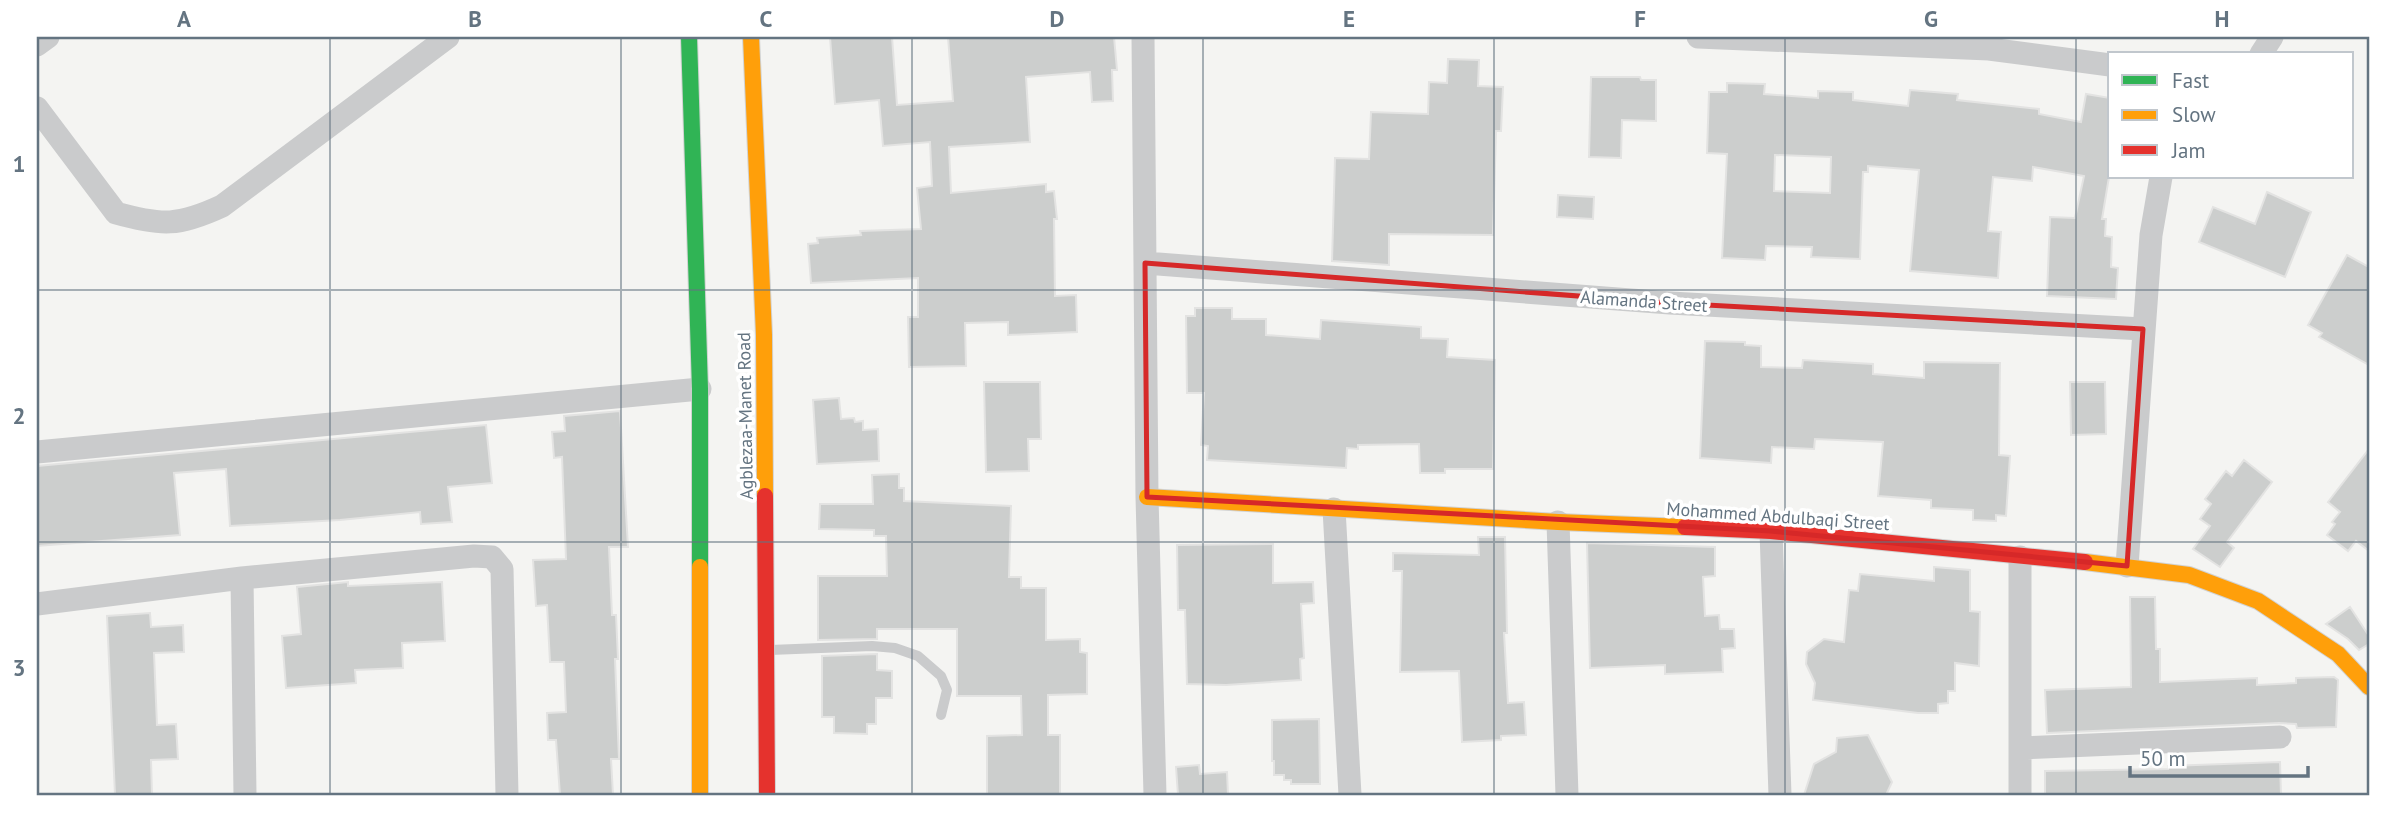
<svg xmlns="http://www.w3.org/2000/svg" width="2406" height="832" font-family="'PT Sans',sans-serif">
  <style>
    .building { fill: #cccecd; stroke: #e3e3e2; stroke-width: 2; fill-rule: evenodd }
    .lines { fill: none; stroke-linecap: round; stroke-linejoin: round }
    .fast-casing { stroke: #d1d2d2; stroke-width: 18 }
    .slow-casing { stroke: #d1d2d2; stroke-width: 18 }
    .jam-casing { stroke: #d1d2d2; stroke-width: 18 }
    .lane { stroke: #cacbcc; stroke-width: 10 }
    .street { stroke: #cacbcc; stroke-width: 23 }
    .fast { stroke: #30b455; stroke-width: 16 }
    .slow { stroke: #ff9f0a; stroke-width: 16 }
    .jam { stroke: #e5322d; stroke-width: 16 }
    .marked { fill: none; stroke: #d62828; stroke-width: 5; stroke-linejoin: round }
    .grid { fill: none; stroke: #647481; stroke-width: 2; stroke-opacity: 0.55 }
    .labels { text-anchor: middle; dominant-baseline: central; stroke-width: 7; stroke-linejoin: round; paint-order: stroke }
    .street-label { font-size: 18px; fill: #647481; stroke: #fff }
    .neatline { fill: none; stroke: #647481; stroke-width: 2.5 }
    .grid-label { font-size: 23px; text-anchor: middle; font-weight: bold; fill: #647481 }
  </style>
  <rect width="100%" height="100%" fill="#f4f4f2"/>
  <path class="building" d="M 830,37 L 892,37 L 897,105 L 953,101 L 948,37 L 1114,37 L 1117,70 L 1112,70 L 1113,101 L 1092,102 L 1090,72 L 1026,77 L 1030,142 L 949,147 L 951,193 L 1046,184 L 1046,192 L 1054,191 L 1057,219 L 1054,219 L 1055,296 L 1076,295 L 1077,332 L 1008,335 L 1008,322 L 965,323 L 966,366 L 909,367 L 908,317 L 918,317 L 918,278 L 811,283 L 808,244 L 818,243 L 817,238 L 861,235 L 860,231 L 921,229 L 917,188 L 932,186 L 930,142 L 883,146 L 879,100 L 835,104 Z
    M 1448,59 L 1479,60 L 1478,86 L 1503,87 L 1501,131 L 1496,131 L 1493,235 L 1389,234 L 1389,265 L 1332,261 L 1335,158 L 1369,159 L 1371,112 L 1428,114 L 1429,82 L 1447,83 Z
    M 1591,77 L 1640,77 L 1641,80 L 1656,80 L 1656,121 L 1622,120 L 1621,158 L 1589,157 Z
    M 1727,83 L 1765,84 L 1764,94 L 1818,98 L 1818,91 L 1853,92 L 1853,100 L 1908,106 L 1910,90 L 1958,94 L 1957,100 L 2039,109 L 2039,114 L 2081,122 L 2086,94 L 2110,98 L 2110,171 L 2102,219 L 2106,219 L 2105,236 L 2112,237 L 2111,267 L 2118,268 L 2116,299 L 2047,296 L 2050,217 L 2075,218 L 2084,176 L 2033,167 L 2032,181 L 1993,177 L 1988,231 L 2001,232 L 1998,278 L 1910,271 L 1919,170 L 1868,166 L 1868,172 L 1863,172 L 1860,259 L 1811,257 L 1812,247 L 1766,246 L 1765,260 L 1722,258 L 1727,154 L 1707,153 L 1709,92 L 1727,92 ZM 1775,155 L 1831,157 L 1830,193 L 1774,191 Z
    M 2267,192 L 2311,212 L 2285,277 L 2199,242 L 2213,207 L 2255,224 Z
    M 1558,195 L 1594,197 L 1593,219 L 1557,217 Z
    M 2347,255 L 2369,267 L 2369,365 L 2319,337 L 2322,333 L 2308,325 Z
    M 1195,308 L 1232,308 L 1232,319 L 1266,319 L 1266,335 L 1320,339 L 1321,320 L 1421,327 L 1421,338 L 1448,339 L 1447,357 L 1495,360 L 1493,469 L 1445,469 L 1445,473 L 1420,473 L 1419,444 L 1358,445 L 1358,449 L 1347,448 L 1346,468 L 1207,460 L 1208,446 L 1201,445 L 1204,393 L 1187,393 L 1186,316 L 1195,316 Z
    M 1705,341 L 1745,342 L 1745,345 L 1761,346 L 1761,367 L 1802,368 L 1803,360 L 1873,364 L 1873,374 L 1924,378 L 1924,362 L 2000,363 L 1999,455 L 2010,456 L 2006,516 L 1996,515 L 1996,521 L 1973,520 L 1973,510 L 1931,508 L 1931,500 L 1878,496 L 1883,442 L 1815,439 L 1814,449 L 1772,447 L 1771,463 L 1700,458 Z
    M 984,382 L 1040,382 L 1041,439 L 1028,439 L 1029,471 L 986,472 Z
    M 2070,382 L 2105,382 L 2106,434 L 2071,435 Z
    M 839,398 L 841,419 L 854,418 L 855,422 L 863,421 L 863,430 L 878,429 L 879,461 L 817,464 L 813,400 Z
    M 620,411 L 628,547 L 609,547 L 612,615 L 616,615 L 618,659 L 615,659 L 619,759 L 611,759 L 613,795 L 560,795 L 556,740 L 548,740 L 547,713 L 566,712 L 564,662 L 550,662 L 547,605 L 536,606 L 533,560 L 566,559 L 562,457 L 554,458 L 552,432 L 565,431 L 564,416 Z
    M 486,425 L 492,483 L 448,487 L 452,522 L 421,524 L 420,512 L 340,520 L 230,526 L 226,469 L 174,473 L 180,535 L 37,546 L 37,466 Z
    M 2369,449 L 2369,551 L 2356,541 L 2348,551 L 2327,535 L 2335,524 L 2332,522 L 2340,512 L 2328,502 Z
    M 2244,460 L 2272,482 L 2227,542 L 2234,548 L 2220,567 L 2193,549 L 2210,526 L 2200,519 L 2211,504 L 2205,499 L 2226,471 L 2232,476 Z
    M 899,474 L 899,488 L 904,488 L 904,501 L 1011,506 L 1009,577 L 1021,577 L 1021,588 L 1046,588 L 1046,640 L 1080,639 L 1080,652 L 1087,653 L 1087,694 L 1048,695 L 1048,735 L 1060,735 L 1060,795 L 987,795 L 987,736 L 1022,735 L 1021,696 L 957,696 L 957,629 L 877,629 L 877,639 L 818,640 L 818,576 L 887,576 L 886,536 L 874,536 L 874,530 L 819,529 L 820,504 L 873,504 L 872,475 Z
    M 1478,537 L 1505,537 L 1507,633 L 1504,633 L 1508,703 L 1524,702 L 1526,735 L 1501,736 L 1501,740 L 1462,742 L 1459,671 L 1400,672 L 1402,571 L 1393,571 L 1393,553 L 1479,555 Z
    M 1587,543 L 1715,547 L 1715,576 L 1703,577 L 1705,616 L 1719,615 L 1720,629 L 1734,629 L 1735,648 L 1722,649 L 1723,672 L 1665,674 L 1665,665 L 1590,668 Z
    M 1273,544 L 1273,583 L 1313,582 L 1314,603 L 1301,604 L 1304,658 L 1300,659 L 1301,680 L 1226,685 L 1187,684 L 1185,610 L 1178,610 L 1177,545 Z
    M 1934,567 L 1970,570 L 1970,611 L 1980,612 L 1979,666 L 1955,663 L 1955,691 L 1948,691 L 1948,703 L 1938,704 L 1938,713 L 1918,713 L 1813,700 L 1815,683 L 1806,664 L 1807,652 L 1824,639 L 1844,642 L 1849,590 L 1858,591 L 1860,574 L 1934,581 Z
    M 348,582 L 348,586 L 442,582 L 445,641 L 402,643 L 403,668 L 355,670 L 356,683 L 286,688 L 282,636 L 301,634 L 297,587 Z
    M 2130,597 L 2155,597 L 2156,649 L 2160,649 L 2160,682 L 2257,678 L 2257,685 L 2296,683 L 2296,678 L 2334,677 L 2338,680 L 2336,727 L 2297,728 L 2296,724 L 2279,723 L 2047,733 L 2045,690 L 2131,687 Z
    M 2350,607 L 2369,636 L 2369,644 L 2359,650 L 2348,639 L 2326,624 Z
    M 150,613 L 151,627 L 183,625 L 184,652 L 154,653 L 157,725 L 176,724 L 178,759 L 151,760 L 152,795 L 115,795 L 107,616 Z
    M 877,654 L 877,670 L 892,671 L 892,698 L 876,698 L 876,724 L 867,724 L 867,734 L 834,733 L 834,717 L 822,717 L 822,656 Z
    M 1319,719 L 1320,784 L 1291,784 L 1291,780 L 1284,780 L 1284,775 L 1274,775 L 1274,761 L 1272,761 L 1272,720 Z
    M 1868,735 L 1892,782 L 1886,795 L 1804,795 L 1814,764 L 1836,752 L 1837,738 Z
    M 2280,762 L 2281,795 L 2045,795 L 2045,771 L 2168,769 L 2168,766 Z
    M 1199,765 L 1200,774 L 1227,772 L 1228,795 L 1178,795 L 1176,767 Z"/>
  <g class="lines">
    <g class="fast-casing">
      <path id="fast" d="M 689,37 L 700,389 L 700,567"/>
    </g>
    <g class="slow-casing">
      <path id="slow" d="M 751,37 L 764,335 L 765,496
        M 1147,497 L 1558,522 L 1685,527
        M 2085,562 L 2189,575 L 2258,601 L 2338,654 L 2369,687
        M 700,567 L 700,795"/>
    </g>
    <g class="jam-casing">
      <path id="jam" d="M 765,496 L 767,795
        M 1685,527 L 1771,531 L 2085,562"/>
    </g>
    <path class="lane" d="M 770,650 L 872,646 L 895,648 L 918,656 L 941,676 L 947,690 L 941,715"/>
    <path class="street" d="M 1143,37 L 1147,497 L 1155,795
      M 1698,37 L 1989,49 L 2110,65
      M 37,45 L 48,37
      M 2261,54 L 2272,37
      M 37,108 L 116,213 C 162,226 179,226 222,206 L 448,37
      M 1145,263 L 1670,303 L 2143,329
      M 37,452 L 700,389
      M 1334,509 L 1350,795
      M 1558,522 L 1567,795
      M 1771,531 L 1780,795
      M 2127,566 L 2151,235 L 2161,177
      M 242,578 L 245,795
      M 37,604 L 242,578 L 474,556 L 492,557 L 502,569 L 507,795
      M 2020,748 L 2280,737
      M 2020,795 L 2020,557"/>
    <use href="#fast" class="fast"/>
    <use href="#slow" class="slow"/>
    <use href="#jam" class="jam"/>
  </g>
  <path class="marked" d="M 1145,263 L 1670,303 L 2143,329 L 2127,566 L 1771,531 L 1147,497 Z"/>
  <path class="grid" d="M 330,37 L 330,795M 621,37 L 621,795M 912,37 L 912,795M 1203,37 L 1203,795M 1494,37 L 1494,795M 1785,37 L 1785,795M 2076,37 L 2076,795M 37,290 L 2369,290M 37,542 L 2369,542"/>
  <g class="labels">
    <g class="street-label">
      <text transform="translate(1644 301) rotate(4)">Alamanda Street</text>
      <text transform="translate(745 416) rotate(-91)">Agblezaa-Manet Road</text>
      <text transform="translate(1778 516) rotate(4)">Mohammed Abdulbaqi Street</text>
    </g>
  </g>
  <rect width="2406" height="832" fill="none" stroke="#ffffff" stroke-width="77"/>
  <rect x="2108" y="52" width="245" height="126" fill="#ffffff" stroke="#c1c7cd" stroke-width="2"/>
  <rect x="2122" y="75" width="35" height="10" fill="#30b455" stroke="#c1c7cd" stroke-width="2"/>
  <text x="2172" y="88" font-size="21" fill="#647481">Fast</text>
  <rect x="2122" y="110" width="35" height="10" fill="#ff9f0a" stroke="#c1c7cd" stroke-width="2"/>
  <text x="2172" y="122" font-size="21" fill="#647481">Slow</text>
  <rect x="2122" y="145" width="35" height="10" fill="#e5322d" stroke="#c1c7cd" stroke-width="2"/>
  <text x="2172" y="158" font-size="21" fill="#647481">Jam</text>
  <path d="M2130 766v10h178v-10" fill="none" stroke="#647481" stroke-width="3.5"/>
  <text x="2140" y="766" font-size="21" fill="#647481" stroke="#ffffff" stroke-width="5" paint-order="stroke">50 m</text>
  <rect x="38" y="38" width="2330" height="756" class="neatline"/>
  <g class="grid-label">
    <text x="184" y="27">A</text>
    <text x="475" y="27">B</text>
    <text x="766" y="27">C</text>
    <text x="1057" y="27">D</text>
    <text x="1349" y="27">E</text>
    <text x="1640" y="27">F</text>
    <text x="1931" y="27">G</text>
    <text x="2222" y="27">H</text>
    <text x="19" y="172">1</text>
    <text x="19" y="424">2</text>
    <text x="19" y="676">3</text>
  </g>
</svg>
